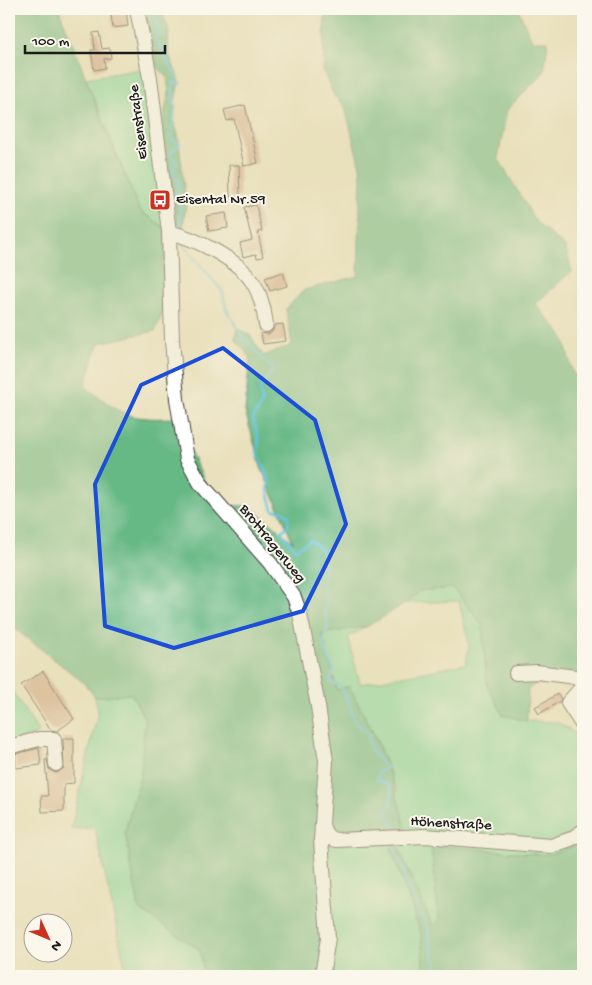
<svg xmlns="http://www.w3.org/2000/svg" width="592" height="985" font-family="'Gochi Hand',sans-serif">
  <style>
    .green { fill: #7dd79c; stroke: #4c7a5c }
    .forest { fill: #66b884; stroke: #416a50 }
    .lines { fill: none; stroke-linecap: round; stroke-linejoin: round }
    .stream { stroke: #5fc1de; stroke-width: 2.5 }
    .building { fill: #d0a181 }
    .minor-casing { stroke: #3b3934; stroke-width: 16 }
    .minor { stroke: #fff; stroke-width: 14 }
    .marked { fill: none; stroke: #1d4ed8; stroke-width: 4; stroke-linejoin: round }
    .labels { text-anchor: middle; dominant-baseline: central; stroke-width: 4; stroke-linejoin: round; paint-order: stroke }
    .street-label { font-size: 15px; fill: #1c1c1c; stroke: #fbf7ec }
    .poi-label { font-size: 15px; fill: #1c1c1c; stroke: #fbf7ec; text-anchor: start }
  </style>
  <rect width="100%" height="100%" fill="#fbf7ec"/>
  <filter id="ink" filterUnits="userSpaceOnUse"><feTurbulence type="fractalNoise" baseFrequency=".02" numOctaves="2"/><feDisplacementMap in="SourceGraphic" scale="10" xChannelSelector="R" yChannelSelector="G"/><feConvolveMatrix kernelMatrix="1 2 1 2 8 2 1 2 1" color-interpolation-filters="sRGB"/></filter>
  <filter id="wash" filterUnits="userSpaceOnUse"><feTurbulence type="fractalNoise" baseFrequency=".0096" numOctaves="4" result="noise"/><feDisplacementMap in="SourceGraphic" scale="20" xChannelSelector="R" yChannelSelector="G"/><feGaussianBlur stdDeviation="1.12" result="paint"/><feColorMatrix in="noise" values="0 0 0 0 0 0 0 0 0 0 0 0 0 0 0 0 0 1.4 0 .05"/><feComposite in="paint" operator="in"/></filter>
  <g filter="url(#wash)">
    <rect width="100%" height="100%" fill="#e9e0bc"/>
    <path class="green" d="M 143,69 L 166,229 L 140,211 L 86,78 Z
      M 453,588 L 482,624 L 487,685 L 503,715 L 527,721 L 557,722 L 583,738 L 583,838 L 571,847 L 547,855 L 431,845 L 439,921 L 432,926 L 397,844 L 391,848 L 421,934 L 424,976 L 319,976 L 327,834 L 397,791 L 375,736 L 349,687 L 337,690 L 322,634 L 368,626 L 348,637 L 360,684 L 466,664 L 469,645 L 459,601 L 406,603 L 419,591 Z
      M 9,686 L 39,733 L 9,743 Z
      M 132,694 L 145,720 L 141,773 L 125,832 L 139,909 L 200,950 L 204,976 L 127,976 L 95,828 L 71,829 L 98,712 L 95,697 Z"/>
    <path class="forest" d="M 9,9 L 59,9 L 108,135 L 140,211 L 166,229 L 166,306 L 155,331 L 99,343 L 85,386 C 122,415 126,420 174,418 L 216,505 L 250,506 L 293,542 L 261,467 L 245,411 L 250,357 L 235,339 L 237,328 L 251,336 L 263,356 L 292,345 L 286,309 L 304,290 L 358,276 L 361,171 L 345,107 L 334,96 L 323,71 L 325,9 L 518,9 L 532,41 L 548,41 L 544,72 L 507,110 L 498,158 L 536,222 L 565,247 L 572,271 L 535,304 L 563,336 L 573,374 L 583,377 L 583,673 L 557,671 L 528,689 L 527,721 L 503,715 L 487,685 L 482,624 L 453,588 L 419,591 L 406,603 L 368,626 L 322,634 L 337,690 L 349,686 C 375,735 394,777 406,831 L 327,834 L 325,938 L 319,976 L 204,976 L 200,950 L 139,909 L 125,832 L 141,773 L 145,720 L 132,694 L 95,697 L 83,682 L 14,628 L 9,619 Z
      M 144,9 L 160,9 L 169,29 L 168,52 L 179,80 L 172,118 L 178,134 L 186,204 L 183,227 L 177,225 L 162,124 L 169,93 L 167,77 L 157,66 Z
      M 583,838 L 583,976 L 424,976 L 421,934 L 391,847 L 396,843 L 433,926 L 439,920 L 431,845 L 547,855 L 571,847 Z"/>
    <g class="lines">
      <path class="stream" d="M 152,9 L 160,33 L 155,38 L 181,84 L 172,82 L 175,107 L 171,139 L 180,144 L 170,153 L 177,164 L 171,174 L 178,180 L 179,190 L 173,193 L 181,199 L 179,229
        M 180,241 L 223,292 L 226,309 L 243,337 L 271,367 L 271,374 L 260,386 L 262,403 L 253,419 L 259,440 L 257,451 L 269,481 L 268,491 L 273,510 L 282,511 L 289,516 L 288,526 L 281,532 L 296,549 L 310,540 C 338,556 314,580 327,602 L 325,613 L 328,623 L 323,644 L 334,670 L 330,682 L 339,685 L 349,702 L 354,721 L 369,734 C 366,750 377,757 387,768 L 379,772 L 377,780 L 391,786 L 391,807 L 386,812 L 395,828
        M 395,845 L 396,857 L 405,869 L 406,883 L 428,929 L 429,942 L 438,968 L 434,976"/>
    </g>
    <g id="blocks">
      <path class="building" d="M 110,9 L 126,9 L 128,26 L 113,28 Z
        M 99,32 L 102,49 L 110,48 L 111,58 L 104,59 L 105,68 L 94,70 L 91,50 L 95,50 L 93,33 Z
        M 245,105 L 258,163 L 244,166 L 234,119 L 227,121 L 224,110 Z
        M 229,165 L 239,165 L 240,197 L 230,197 Z
        M 256,205 L 262,231 L 258,232 L 263,257 L 257,258 L 256,254 L 243,257 L 240,243 L 252,240 L 244,207 Z
        M 226,213 L 228,228 L 209,231 L 206,216 Z
        M 283,272 L 287,286 L 270,291 L 265,278 Z
        M 283,324 L 286,341 L 263,344 L 261,333 L 268,334 L 272,332 L 275,325 Z
        M 43,671 L 74,719 L 57,731 L 51,730 L 21,685 Z
        M 558,694 L 561,699 L 559,702 L 539,714 L 535,707 Z
        M 63,738 L 74,738 L 74,783 L 64,784 L 64,811 L 42,812 L 41,796 L 48,796 L 45,760 L 47,759 L 49,769 L 53,772 L 57,773 L 64,768 Z
        M 39,748 L 41,765 L 16,768 L 15,754 Z"/>
    </g>
  </g>
  <g filter="url(#ink)">
    <use href="#blocks" fill-opacity="0" stroke="#3b3934" stroke-width="1"/>
    <g class="lines">
      <g class="minor-casing">
        <path id="minor" d="M 137,9 L 150,78 L 169,232 L 172,340 L 177,399 L 187,459 L 201,484 L 270,563 L 294,597 L 300,614 L 318,706 L 326,761 L 321,840 L 328,938 L 322,976
          M 169,232 C 194,238 237,259 252,281 C 261,294 264,309 266,325
          M 516,673 L 537,672 L 583,678
          M 583,686 L 568,703 L 583,726
          M 9,747 L 39,739 L 54,739 L 56,764
          M 322,825 C 325,834 328,839 337,840 L 425,836 L 551,846 L 571,839 L 583,831"/>
      </g>
      <use href="#minor" class="minor"/>
    </g>
  </g>
  <path d="M0 0H592V985H0ZM 223,348 L 315,420 L 346,524 L 303,611 L 174,648 L 105,626 L 95,484 L 141,385 Z" fill="#e9e0bc" fill-opacity=".55" fill-rule="evenodd"/>
  <path class="marked" d="M 223,348 L 315,420 L 346,524 L 303,611 L 174,648 L 105,626 L 95,484 L 141,385 Z"/>
  <defs>
    <g id="bus-square" transform="scale(1.125)"><rect x="-9" y="-9" width="18" height="18" rx="4" fill="#c8321e" stroke="#fbf7ec"/><path d="M-5-6H5V4H4V6H2V4H-2V6H-4V4H-5ZM-3.5-4V0h7V-4ZM-3.5 1.2v1.5H-2V1.2ZM2 1.2v1.5H3.5V1.2Z" fill="#fff"/></g>
  </defs>
  <g fill-rule="evenodd">
    <use href="#bus-square" x="160" y="200"/>
  </g>
  <g class="labels">
    <g class="street-label">
      <text transform="translate(139 122) rotate(-97)">Eisenstraße</text>
      <text transform="translate(272 544) rotate(51)">Brottragerweg</text>
      <text transform="translate(451 824) rotate(3)">Höhenstraße</text>
    </g>
    <g class="poi-label">
      <text x="176" y="200">Eisental Nr.59</text>
    </g>
  </g>
  <rect width="592" height="985" fill="none" stroke="#fbf7ec" stroke-width="30"/>
  <g transform="translate(48 938) rotate(134)"><circle r="24" fill="#fbf7ec" stroke="#a29f99"/>
  <path d="M0-4L9 19L0 12L-9 19Z" fill="#c8321e"/>
  <text y="-8" font-size="14" font-weight="bold" text-anchor="middle" fill="#1c1c1c">N</text>
  </g>
  <path d="M25 45v8h140v-8" fill="none" stroke="#1c1c1c" stroke-width="2.5"/>
  <text x="32" y="45" font-size="15" fill="#1c1c1c" stroke="#fbf7ec" stroke-width="4" paint-order="stroke">100 m</text>
</svg>
